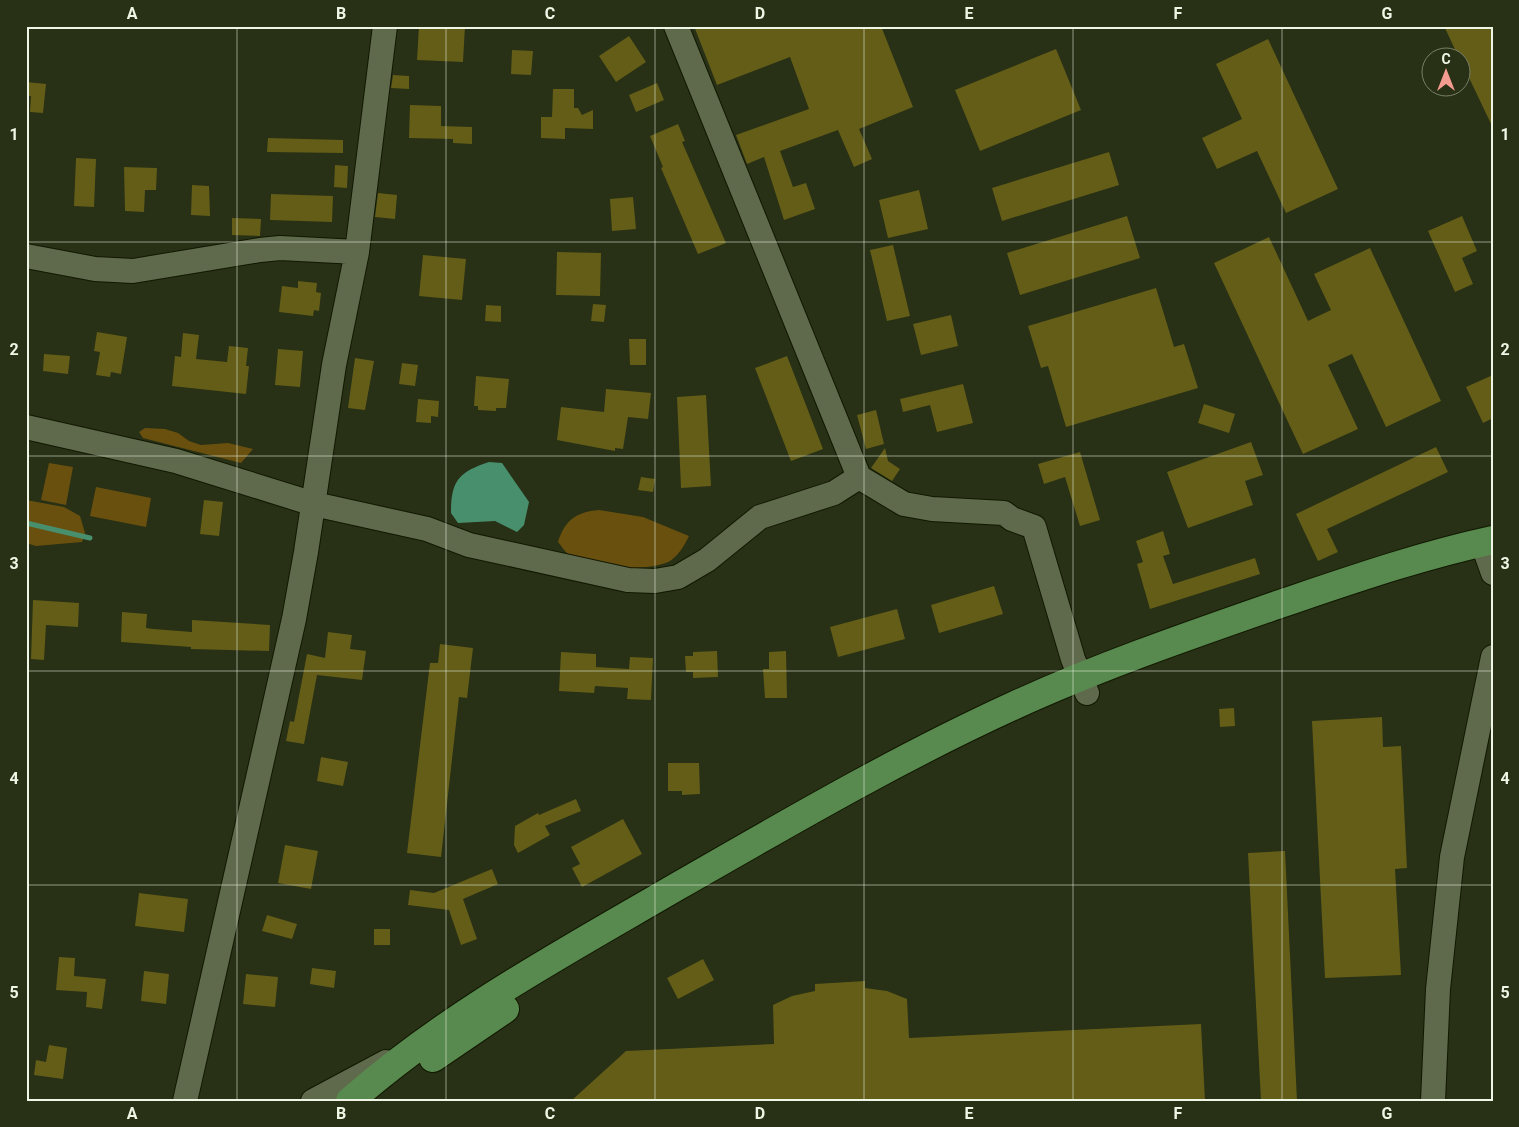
<svg xmlns="http://www.w3.org/2000/svg" width="1519" height="1127" font-family="Roboto,sans-serif">
  <style>
    .green { fill: #69500e }
    .water { fill: #488f6e }
    .lines { fill: none; stroke-linecap: round; stroke-linejoin: round }
    .stream { stroke: #488f6e; stroke-width: 5 }
    .building { fill: #635d18 }
    .minor-casing { stroke: #111801; stroke-width: 26 }
    .major-casing { stroke: #111801; stroke-width: 30 }
    .minor { stroke: #5f694c; stroke-width: 24 }
    .major { stroke: #58894e; stroke-width: 28 }
    .grid { fill: none; stroke: #eff6e5; stroke-width: 1; stroke-opacity: 0.55 }
    .neatline { fill: none; stroke: #eff6e5; stroke-width: 2 }
    .grid-label { font-size: 16px; text-anchor: middle; font-weight: bold; fill: #eff6e5 }
  </style>
  <rect width="100%" height="100%" fill="#283015"/>
  <path class="green" d="M 145,428 L 165,429 L 178,433 L 189,441 L 201,445 L 228,443 L 253,449 L 241,463 L 143,438 L 139,432 Z
    M 49,463 L 73,467 L 66,505 L 41,500 Z
    M 96,487 L 151,498 L 146,527 L 90,516 Z
    M 26,500 L 64,507 L 80,516 L 85,533 L 82,542 L 36,546 L 26,543 Z
    M 599,510 L 643,517 L 689,536 C 684,546 679,555 670,561 C 647,573 589,569 568,554 C 564,551 561,545 558,542 C 565,520 576,512 599,510 Z"/>
  <path class="water" d="M 489,462 L 502,463 L 529,502 L 524,525 L 517,532 L 495,521 L 458,523 L 451,513 C 451,480 459,472 489,462 Z"/>
  <g class="lines">
    <path class="stream" d="M 26,523 L 90,538"/>
  </g>
  <path class="building" d="M 419,26 L 465,26 L 463,62 L 417,60 Z
    M 694,26 L 881,26 L 913,107 L 859,129 L 872,159 L 854,167 L 838,130 L 780,151 L 793,187 L 806,183 L 815,209 L 784,220 L 764,157 L 747,164 L 736,135 L 809,109 L 790,57 L 717,85 Z
    M 1444,26 L 1493,26 L 1493,128 L 1462,63 L 1462,58 L 1459,58 Z
    M 629,36 L 646,62 L 616,82 L 599,56 Z
    M 1268,39 L 1338,189 L 1286,213 L 1257,151 L 1217,169 L 1202,138 L 1242,119 L 1216,64 Z
    M 1056,49 L 1081,110 L 980,151 L 955,90 Z
    M 512,50 L 533,51 L 531,75 L 511,74 Z
    M 393,75 L 409,76 L 409,89 L 391,88 Z
    M 26,82 L 46,84 L 43,113 L 30,112 L 31,96 L 26,96 Z
    M 657,83 L 664,100 L 636,112 L 629,95 Z
    M 553,89 L 574,89 L 574,108 L 578,108 L 582,115 L 593,110 L 593,129 L 565,128 L 565,139 L 541,138 L 541,117 L 552,117 Z
    M 410,105 L 441,106 L 441,126 L 472,127 L 472,144 L 453,143 L 453,139 L 409,138 Z
    M 678,124 L 685,141 L 682,142 L 726,243 L 698,254 L 661,168 L 663,167 L 650,136 Z
    M 268,138 L 343,140 L 343,153 L 267,152 Z
    M 1109,152 L 1119,185 L 1002,221 L 992,188 Z
    M 76,158 L 96,159 L 94,207 L 74,206 Z
    M 335,165 L 348,166 L 347,188 L 334,187 Z
    M 124,167 L 157,168 L 156,190 L 145,190 L 144,212 L 125,211 Z
    M 192,185 L 209,186 L 210,216 L 191,215 Z
    M 919,190 L 928,229 L 888,238 L 879,200 Z
    M 378,193 L 397,195 L 395,219 L 375,217 Z
    M 271,194 L 333,196 L 332,222 L 270,220 Z
    M 633,197 L 636,229 L 612,231 L 610,199 Z
    M 1127,216 L 1140,258 L 1020,295 L 1007,253 Z
    M 1462,216 L 1477,251 L 1462,258 L 1473,284 L 1455,292 L 1428,231 Z
    M 232,218 L 261,219 L 260,236 L 232,235 Z
    M 1269,237 L 1308,321 L 1331,310 L 1314,274 L 1370,248 L 1441,401 L 1386,427 L 1352,354 L 1328,365 L 1358,429 L 1303,454 L 1214,263 Z
    M 893,245 L 910,316 L 887,321 L 870,250 Z
    M 557,252 L 601,253 L 600,296 L 556,295 Z
    M 423,255 L 466,259 L 462,300 L 419,296 Z
    M 298,281 L 317,283 L 316,292 L 321,293 L 319,311 L 314,310 L 313,316 L 279,312 L 282,286 L 298,288 Z
    M 1156,288 L 1174,347 L 1184,344 L 1198,388 L 1066,427 L 1048,366 L 1041,368 L 1028,326 Z
    M 593,304 L 606,305 L 604,322 L 591,321 Z
    M 486,305 L 501,306 L 501,322 L 485,321 Z
    M 951,315 L 958,346 L 921,355 L 913,324 Z
    M 97,332 L 127,337 L 121,374 L 111,372 L 110,377 L 96,375 L 100,352 L 94,351 Z
    M 183,333 L 199,335 L 196,359 L 227,362 L 229,346 L 248,348 L 246,366 L 249,366 L 246,394 L 172,386 L 175,356 L 181,357 Z
    M 629,339 L 646,339 L 646,365 L 630,365 Z
    M 278,349 L 303,351 L 300,387 L 275,385 Z
    M 44,354 L 70,356 L 68,374 L 43,371 Z
    M 787,356 L 823,449 L 791,461 L 755,368 Z
    M 355,358 L 374,361 L 365,410 L 348,408 Z
    M 402,363 L 418,365 L 415,386 L 399,384 Z
    M 1493,375 L 1493,418 L 1483,423 L 1466,387 Z
    M 476,376 L 509,379 L 506,408 L 496,408 L 496,411 L 478,410 L 478,406 L 474,406 Z
    M 963,384 L 973,423 L 937,432 L 930,405 L 903,412 L 900,399 Z
    M 606,389 L 651,393 L 648,419 L 628,417 L 623,449 L 615,448 L 615,451 L 557,440 L 561,407 L 604,412 Z
    M 706,395 L 711,486 L 681,488 L 677,397 Z
    M 418,399 L 439,401 L 438,417 L 431,416 L 431,423 L 416,422 Z
    M 1204,404 L 1235,414 L 1229,433 L 1198,423 Z
    M 876,410 L 884,444 L 866,449 L 857,415 Z
    M 1251,442 L 1263,475 L 1245,481 L 1253,505 L 1188,528 L 1167,472 Z
    M 1436,447 L 1448,472 L 1327,529 L 1338,552 L 1318,561 L 1296,514 Z
    M 885,448 L 888,461 L 900,469 L 892,481 L 871,468 Z
    M 1080,452 L 1100,520 L 1080,526 L 1065,477 L 1044,484 L 1038,464 Z
    M 641,477 L 655,479 L 653,492 L 638,490 Z
    M 204,500 L 223,502 L 219,536 L 200,534 Z
    M 1163,531 L 1170,554 L 1163,556 L 1173,584 L 1255,558 L 1260,574 L 1150,609 L 1137,564 L 1143,562 L 1136,541 Z
    M 994,586 L 1003,614 L 939,633 L 931,605 Z
    M 33,600 L 79,603 L 78,627 L 46,625 L 44,660 L 31,659 Z
    M 897,609 L 905,639 L 838,657 L 830,627 Z
    M 122,612 L 147,614 L 146,628 L 153,629 L 192,632 L 192,620 L 270,625 L 269,651 L 191,649 L 191,647 L 121,642 Z
    M 328,632 L 352,635 L 350,649 L 366,651 L 362,680 L 317,675 L 304,744 L 286,741 L 290,721 L 294,722 L 307,654 L 325,658 Z
    M 440,644 L 473,648 L 467,698 L 459,697 L 441,857 L 407,853 L 430,663 L 438,663 Z
    M 717,651 L 718,677 L 693,678 L 693,672 L 686,672 L 685,656 L 693,656 L 693,652 Z
    M 786,651 L 787,698 L 765,698 L 763,669 L 769,669 L 769,652 Z
    M 561,652 L 596,654 L 596,667 L 629,669 L 630,657 L 653,658 L 651,700 L 627,699 L 628,688 L 595,686 L 594,693 L 559,691 Z
    M 1234,708 L 1235,726 L 1220,727 L 1219,709 Z
    M 1382,717 L 1383,747 L 1401,746 L 1407,868 L 1395,869 L 1401,975 L 1325,978 L 1312,721 Z
    M 321,757 L 348,762 L 343,786 L 317,781 Z
    M 668,763 L 699,763 L 700,794 L 682,795 L 682,791 L 668,791 Z
    M 576,799 L 581,811 L 545,826 L 550,835 L 518,853 L 514,845 L 515,826 L 538,813 L 539,815 Z
    M 623,819 L 642,854 L 582,887 L 572,868 L 580,864 L 571,847 Z
    M 285,845 L 318,851 L 311,889 L 278,883 Z
    M 1285,851 L 1297,1101 L 1261,1101 L 1248,853 Z
    M 492,869 L 498,884 L 463,899 L 477,939 L 461,945 L 449,910 L 408,905 L 410,890 L 434,893 Z
    M 139,893 L 188,899 L 184,932 L 135,926 Z
    M 267,915 L 297,924 L 292,939 L 262,931 Z
    M 374,929 L 390,929 L 390,945 L 374,945 Z
    M 59,957 L 75,958 L 74,976 L 106,979 L 102,1009 L 86,1007 L 87,992 L 56,990 Z
    M 703,959 L 714,980 L 678,999 L 667,978 Z
    M 312,968 L 336,971 L 334,988 L 310,984 Z
    M 144,971 L 169,974 L 166,1004 L 141,1001 Z
    M 246,974 L 278,977 L 275,1007 L 243,1004 Z
    M 865,981 L 865,988 L 887,991 L 907,999 L 909,1038 L 1201,1024 L 1205,1101 L 571,1101 L 626,1051 L 774,1044 L 773,1005 L 792,996 L 815,991 L 815,984 Z
    M 49,1045 L 67,1048 L 63,1079 L 34,1075 L 36,1060 L 46,1062 Z"/>
  <g class="lines">
    <g class="minor-casing">
      <path id="minor" d="M 26,256 L 95,269 L 133,271 L 260,250 L 280,248 L 357,252
        M 26,427 L 176,461 L 314,504 L 427,529 L 469,545 L 628,580 L 655,581 L 678,577 L 707,560 L 760,517 L 834,493 L 859,477 L 676,26
        M 859,477 L 904,504 L 932,509 L 1004,513 L 1012,519 L 1034,527 L 1073,659 L 1087,693
        M 1482,542 L 1493,573
        M 185,1101 L 294,619 L 306,552 L 334,365 L 357,252 L 385,26
        M 313,1101 L 386,1062
        M 1433,1101 L 1438,989 L 1452,857 L 1493,657"/>
    </g>
    <g class="major-casing">
      <path id="major" d="M 433,1058 L 505,1009
        M 350,1101 C 449,1014 565,952 678,886 C 788,823 897,759 1013,706 C 1098,667 1188,636 1277,605 C 1348,581 1419,556 1493,540"/>
    </g>
    <use href="#minor" class="minor"/>
    <use href="#major" class="major"/>
  </g>
  <path class="grid" d="M 237,26 L 237,1101M 446,26 L 446,1101M 655,26 L 655,1101M 864,26 L 864,1101M 1073,26 L 1073,1101M 1282,26 L 1282,1101M 26,242 L 1493,242M 26,456 L 1493,456M 26,671 L 1493,671M 26,885 L 1493,885"/>
  <rect width="1519" height="1127" fill="none" stroke="#283015" stroke-width="55"/>
  <g transform="translate(1446 72)"><circle r="24" fill="#283015" stroke="#787f68"/>
  <path d="M0-4L9 19L0 12L-9 19Z" fill="#f59c90"/>
  <text y="-8" font-size="14" font-weight="bold" text-anchor="middle" fill="#eff6e5">С</text>
  </g>
  <rect x="28" y="28" width="1464" height="1072" class="neatline"/>
  <g class="grid-label">
    <text x="132" y="19">A</text>
    <text x="341" y="19">B</text>
    <text x="550" y="19">C</text>
    <text x="760" y="19">D</text>
    <text x="969" y="19">E</text>
    <text x="1178" y="19">F</text>
    <text x="1387" y="19">G</text>
    <text x="14" y="140">1</text>
    <text x="1505" y="140">1</text>
    <text x="14" y="355">2</text>
    <text x="1505" y="355">2</text>
    <text x="14" y="569">3</text>
    <text x="1505" y="569">3</text>
    <text x="14" y="784">4</text>
    <text x="1505" y="784">4</text>
    <text x="14" y="998">5</text>
    <text x="1505" y="998">5</text>
    <text x="132" y="1119">A</text>
    <text x="341" y="1119">B</text>
    <text x="550" y="1119">C</text>
    <text x="760" y="1119">D</text>
    <text x="969" y="1119">E</text>
    <text x="1178" y="1119">F</text>
    <text x="1387" y="1119">G</text>
  </g>
</svg>
